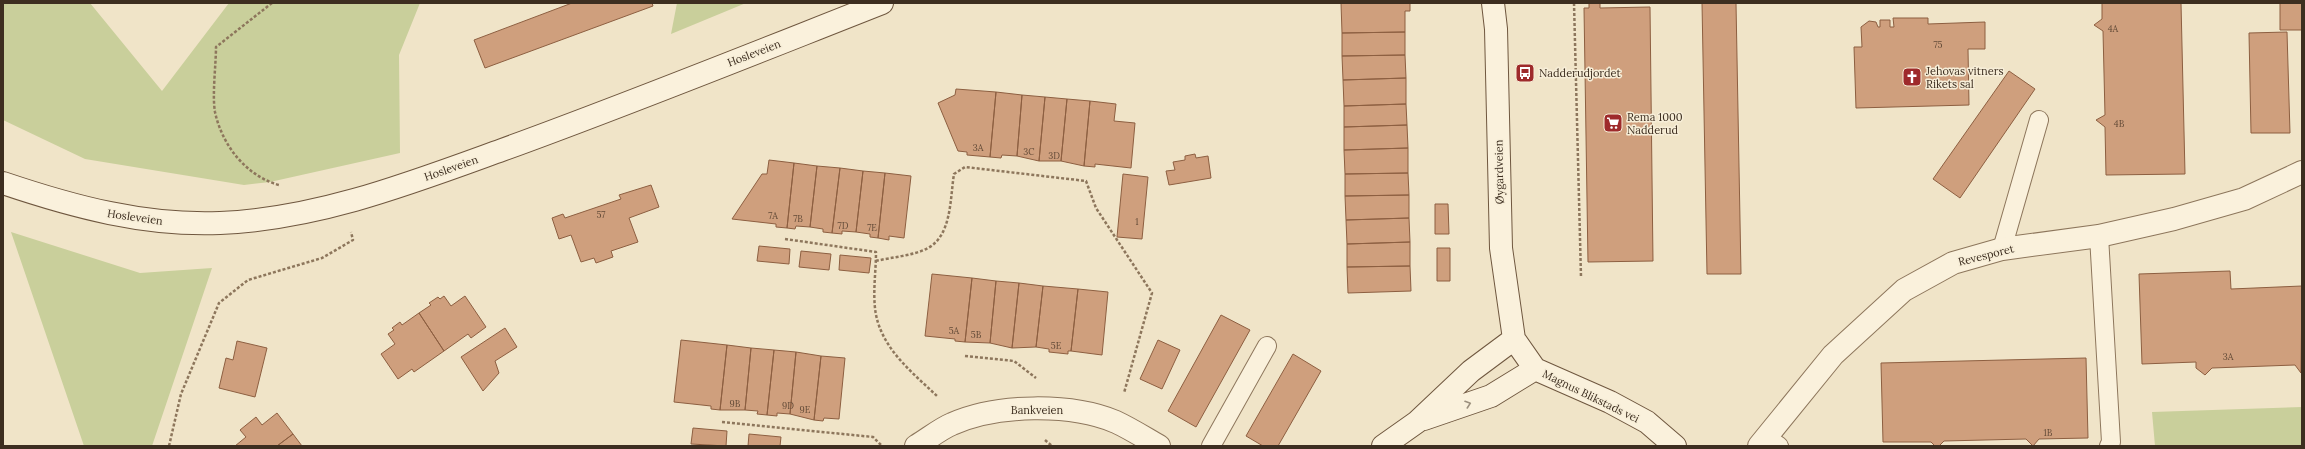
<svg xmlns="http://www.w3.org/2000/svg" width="2305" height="449" font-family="Lora,serif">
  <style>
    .green { fill: #c9cf9b }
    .building { fill: #cf9f7d; stroke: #8d5f41 }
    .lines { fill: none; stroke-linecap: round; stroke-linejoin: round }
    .lane-casing { stroke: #8d765c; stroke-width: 20 }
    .street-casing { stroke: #8d765c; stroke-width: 24 }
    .secondary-casing { stroke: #6f573f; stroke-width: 24 }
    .path { stroke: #8d765c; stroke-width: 2.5; stroke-dasharray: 3 2; stroke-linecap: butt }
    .lane { stroke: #faf1dc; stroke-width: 18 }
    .street { stroke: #faf1dc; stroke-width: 22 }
    .secondary { stroke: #faf1dc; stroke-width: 22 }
    .oneway { stroke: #9c907e }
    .labels { text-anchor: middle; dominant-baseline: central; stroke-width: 3; stroke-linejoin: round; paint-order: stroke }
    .number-label { font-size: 9px; fill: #624a37 }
    .street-label { font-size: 11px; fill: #3d2e20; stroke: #f7eed8 }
    .poi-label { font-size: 11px; fill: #3d2e20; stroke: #f7eed8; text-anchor: start }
  </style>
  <rect width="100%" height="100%" fill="#f0e4c8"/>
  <path class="green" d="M 3,3 L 90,3 L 162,91 L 229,3 L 420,3 L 399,55 L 400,153 L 270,182 L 244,185 L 85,159 L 3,120 Z
    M 677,3 L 746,3 L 671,34 Z
    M 11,232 L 140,273 L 212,268 L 152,446 L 84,446 Z
    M 2302,407 L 2302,446 L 2155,446 L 2152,412 Z"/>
  <path class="building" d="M 572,3 L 652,3 L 653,6 L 485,68 L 474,40 Z
    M 1341,3 L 1410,3 L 1410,11 L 1405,11 L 1405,32 L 1342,33 Z
    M 1589,3 L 1600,3 L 1600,8 L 1650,7 L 1653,261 L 1588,262 L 1584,8 L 1589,8 Z
    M 1702,3 L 1736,3 L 1741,274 L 1707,274 Z
    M 2102,3 L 2181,3 L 2185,174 L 2106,175 L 2105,127 L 2096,120 L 2105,115 L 2103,31 L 2094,25 L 2102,19 Z
    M 2280,3 L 2302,3 L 2302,30 L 2280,30 Z
    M 1893,18 L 1928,18 L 1928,24 L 1985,22 L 1985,49 L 1968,49 L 1969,105 L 1856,108 L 1854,47 L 1862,47 L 1861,27 L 1869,21 L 1876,22 L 1878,27 L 1880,27 L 1880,20 L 1890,20 L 1890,27 L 1894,27 Z
    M 1405,32 L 1405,55 L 1342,56 L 1342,33 Z
    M 2287,32 L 2290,133 L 2251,133 L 2249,33 Z
    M 1405,55 L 1406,78 L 1343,80 L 1342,56 Z
    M 2009,71 L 2035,89 L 1960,198 L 1933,179 Z
    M 1406,78 L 1406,104 L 1344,106 L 1343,80 Z
    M 956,89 L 996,92 L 990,157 L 967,155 L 967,152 L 958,151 L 938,103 L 955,95 Z
    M 996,92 L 1022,95 L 1017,156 L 1002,155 L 1001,158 L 990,157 Z
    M 1022,95 L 1045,97 L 1039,161 L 1017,156 Z
    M 1045,97 L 1067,99 L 1061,161 L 1039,161 Z
    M 1067,99 L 1090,101 L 1084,166 L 1061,161 Z
    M 1090,101 L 1116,104 L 1114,121 L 1135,123 L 1131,168 L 1095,164 L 1095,167 L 1084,166 Z
    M 1406,104 L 1407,125 L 1344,127 L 1344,106 Z
    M 1407,125 L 1408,148 L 1344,150 L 1344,127 Z
    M 1408,148 L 1408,173 L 1345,174 L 1344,150 Z
    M 1195,154 L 1196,158 L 1208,156 L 1211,178 L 1169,185 L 1166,171 L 1175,170 L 1173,162 L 1185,160 L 1185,156 Z
    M 769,160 L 794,163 L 787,228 L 776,227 L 776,224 L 732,219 L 762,174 L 767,174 Z
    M 794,163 L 817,166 L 810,227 L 796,226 L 795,229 L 787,228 Z
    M 817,166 L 840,168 L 832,233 L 823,232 L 823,229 L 810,227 Z
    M 840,168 L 863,171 L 856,232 L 842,231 L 842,234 L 832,233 Z
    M 863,171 L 885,173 L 878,238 L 870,237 L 870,234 L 856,232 Z
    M 885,173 L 911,176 L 904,238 L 889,236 L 889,240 L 878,238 Z
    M 1408,173 L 1409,195 L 1345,196 L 1345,174 Z
    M 1123,174 L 1148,177 L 1142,239 L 1117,237 Z
    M 651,185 L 659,207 L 629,218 L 638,242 L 611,251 L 613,257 L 596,263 L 594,258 L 581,262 L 571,235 L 559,239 L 552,218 L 563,214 L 565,218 L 621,199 L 619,195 Z
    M 1409,195 L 1409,218 L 1346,220 L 1345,196 Z
    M 1435,204 L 1448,204 L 1449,234 L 1435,234 Z
    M 1409,218 L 1410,242 L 1347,244 L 1346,220 Z
    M 1410,242 L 1410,266 L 1347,267 L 1347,244 Z
    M 759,246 L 790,249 L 789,264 L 757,261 Z
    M 1437,248 L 1450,248 L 1450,281 L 1437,281 Z
    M 801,251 L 831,254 L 829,270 L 799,267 Z
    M 840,255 L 871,258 L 869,273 L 839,270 Z
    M 1410,266 L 1411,291 L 1348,293 L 1347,267 Z
    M 2230,271 L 2231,289 L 2302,286 L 2301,373 L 2295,365 L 2212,368 L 2205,375 L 2196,368 L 2196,362 L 2142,364 L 2139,274 Z
    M 932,274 L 972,278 L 965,342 L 955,341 L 955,339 L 925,336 Z
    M 972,278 L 996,281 L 990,343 L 965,342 Z
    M 996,281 L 1019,283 L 1012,348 L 990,343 Z
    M 1019,283 L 1043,286 L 1036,347 L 1012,348 Z
    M 1043,286 L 1078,289 L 1071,351 L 1068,351 L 1068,354 L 1049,352 L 1049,349 L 1036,347 Z
    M 1078,289 L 1108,292 L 1102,355 L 1071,351 Z
    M 444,296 L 451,306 L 465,296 L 486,327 L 471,338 L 468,334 L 444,351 L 419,313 L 431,305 L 429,303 L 438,297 L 440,299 Z
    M 419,313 L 444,351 L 414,372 L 412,369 L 398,379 L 381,354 L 395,344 L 388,334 L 394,330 L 392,328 L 400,322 L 402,325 Z
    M 1221,315 L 1250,330 L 1196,427 L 1168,411 Z
    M 505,328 L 517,347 L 495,361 L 499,373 L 483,391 L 461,357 Z
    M 681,340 L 727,345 L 720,410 L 711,409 L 711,406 L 674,402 Z
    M 1158,340 L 1180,350 L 1162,389 L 1140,379 Z
    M 237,341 L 267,348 L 255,397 L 219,388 L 226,358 L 233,360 Z
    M 727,345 L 751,348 L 745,410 L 720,410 Z
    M 751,348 L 774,350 L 767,415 L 757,414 L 758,411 L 745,410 Z
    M 774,350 L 796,352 L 790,414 L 777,413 L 777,416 L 767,415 Z
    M 796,352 L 821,356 L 814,420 L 790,414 Z
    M 1293,354 L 1321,371 L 1278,446 L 1263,446 L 1246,436 Z
    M 821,356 L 845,358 L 839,419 L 824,418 L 823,421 L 814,420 Z
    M 2086,358 L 2088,438 L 2039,439 L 2033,446 L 2026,439 L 1944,441 L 1939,446 L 1935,446 L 1931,442 L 1883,442 L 1881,363 Z
    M 277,413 L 293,434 L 277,446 L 235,446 L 246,437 L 240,430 L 256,417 L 262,425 Z
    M 693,428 L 727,431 L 726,446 L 691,444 Z
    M 293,434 L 302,446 L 277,446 Z
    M 749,434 L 781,437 L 780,446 L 748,446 Z"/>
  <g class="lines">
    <g class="lane-casing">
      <path id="lane" d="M 2099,236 L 2111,442 L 2109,446
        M 2002,249 L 2039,120
        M 1767,438 L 1779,446
        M 1211,446 L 1267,346"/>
    </g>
    <g class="street-casing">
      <path id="street" d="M 916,446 C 928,439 940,429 952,424 C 997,404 1071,403 1116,422 C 1131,429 1145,438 1159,446
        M 1759,446 L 1833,355 L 1904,290 L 1953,263 L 2002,249 L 2099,236 L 2174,219 L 2244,199 L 2302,172"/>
    </g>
    <g class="secondary-casing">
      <path id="secondary" d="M 1493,3 L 1496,29 L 1501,248 L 1514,339 L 1535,369 L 1610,402 L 1647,422 L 1675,446
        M 3,183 C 74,207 145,226 220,223 C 318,219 411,183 502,150 C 629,104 755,53 882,3
        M 1424,419 L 1491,396 L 1535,369
        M 1383,446 L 1417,422 L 1471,371 L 1514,339"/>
    </g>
    <path class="path" d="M 272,3 L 216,47 C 216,65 212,95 215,112 C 222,145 246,176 279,185
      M 1574,3 L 1581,277
      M 785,239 L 876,252 C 876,270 873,290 875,308 C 879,347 912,372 938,397
      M 876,261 C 892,257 913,256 928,248 C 952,235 950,198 954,174 L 965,167 L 1086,181 L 1096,208 L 1152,293 L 1124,393
      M 965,356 L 1014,361 L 1036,378
      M 722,422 L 873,437 L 882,446
      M 1045,440 L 1052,446
      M 169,446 L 181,394 L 219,303 L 248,280 L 322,258 L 353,240 L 351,232"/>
    <use href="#lane" class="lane"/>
    <use href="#street" class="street"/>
    <use href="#secondary" class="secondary"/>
  </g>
  <defs><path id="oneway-chevron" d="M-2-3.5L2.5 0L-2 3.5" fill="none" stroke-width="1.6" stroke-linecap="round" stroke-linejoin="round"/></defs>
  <use class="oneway" href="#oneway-chevron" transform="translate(1468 404) rotate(-19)"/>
  <defs>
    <g id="bus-square" transform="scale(1)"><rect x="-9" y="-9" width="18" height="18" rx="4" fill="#9e2a2b" stroke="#f7eed8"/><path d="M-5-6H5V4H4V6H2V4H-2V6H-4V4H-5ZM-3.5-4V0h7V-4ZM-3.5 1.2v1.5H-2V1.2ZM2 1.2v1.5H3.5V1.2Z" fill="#fff"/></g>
    <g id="church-square" transform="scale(1)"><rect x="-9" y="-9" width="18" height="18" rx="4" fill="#9e2a2b" stroke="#f7eed8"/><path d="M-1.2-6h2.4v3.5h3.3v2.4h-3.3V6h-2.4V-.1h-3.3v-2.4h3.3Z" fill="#fff"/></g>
    <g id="supermarket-square" transform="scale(1)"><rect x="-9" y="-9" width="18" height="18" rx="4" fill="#9e2a2b" stroke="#f7eed8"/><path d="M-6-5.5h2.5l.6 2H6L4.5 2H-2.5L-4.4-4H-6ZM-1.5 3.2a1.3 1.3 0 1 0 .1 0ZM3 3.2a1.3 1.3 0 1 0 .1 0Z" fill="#fff"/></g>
  </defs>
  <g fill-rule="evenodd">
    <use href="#bus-square" x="1525" y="73"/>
    <use href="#church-square" x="1912" y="77"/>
    <use href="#supermarket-square" x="1613" y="123"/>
  </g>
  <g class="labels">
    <g class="number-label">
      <text x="2113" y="28">4A</text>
      <text x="1938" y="44">75</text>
      <text x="2119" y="123">4B</text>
      <text x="978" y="147">3A</text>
      <text x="1029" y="151">3C</text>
      <text x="1054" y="155">3D</text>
      <text x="601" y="214">57</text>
      <text x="773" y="215">7A</text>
      <text x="798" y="218">7B</text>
      <text x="1137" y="221">1</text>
      <text x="843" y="225">7D</text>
      <text x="872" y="227">7E</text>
      <text x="954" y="330">5A</text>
      <text x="976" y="334">5B</text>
      <text x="1056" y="345">5E</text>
      <text x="2228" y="356">3A</text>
      <text x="735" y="403">9B</text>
      <text x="788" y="405">9D</text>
      <text x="805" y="409">9E</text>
      <text x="2048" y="432">1B</text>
    </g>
    <g class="street-label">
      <text transform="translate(754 53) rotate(-21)">Hosleveien</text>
      <text transform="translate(451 168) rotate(-19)">Hosleveien</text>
      <text transform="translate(1499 172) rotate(-91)">Øygardveien</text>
      <text transform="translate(135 217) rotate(8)">Hosleveien</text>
      <text transform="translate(1986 255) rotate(-14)">Revesporet</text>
      <text transform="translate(1591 396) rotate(26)">Magnus Blikstads vei</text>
      <text x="1037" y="410">Bankveien</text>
    </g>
    <g class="poi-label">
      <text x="1926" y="71">Jehovas vitners<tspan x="1926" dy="13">Rikets sal</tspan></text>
      <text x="1539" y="73">Nadderudjordet</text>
      <text x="1627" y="117">Rema 1000<tspan x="1627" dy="13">Nadderud</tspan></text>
    </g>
  </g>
  <rect width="2305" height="449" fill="none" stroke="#3d2e20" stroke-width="8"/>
</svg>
